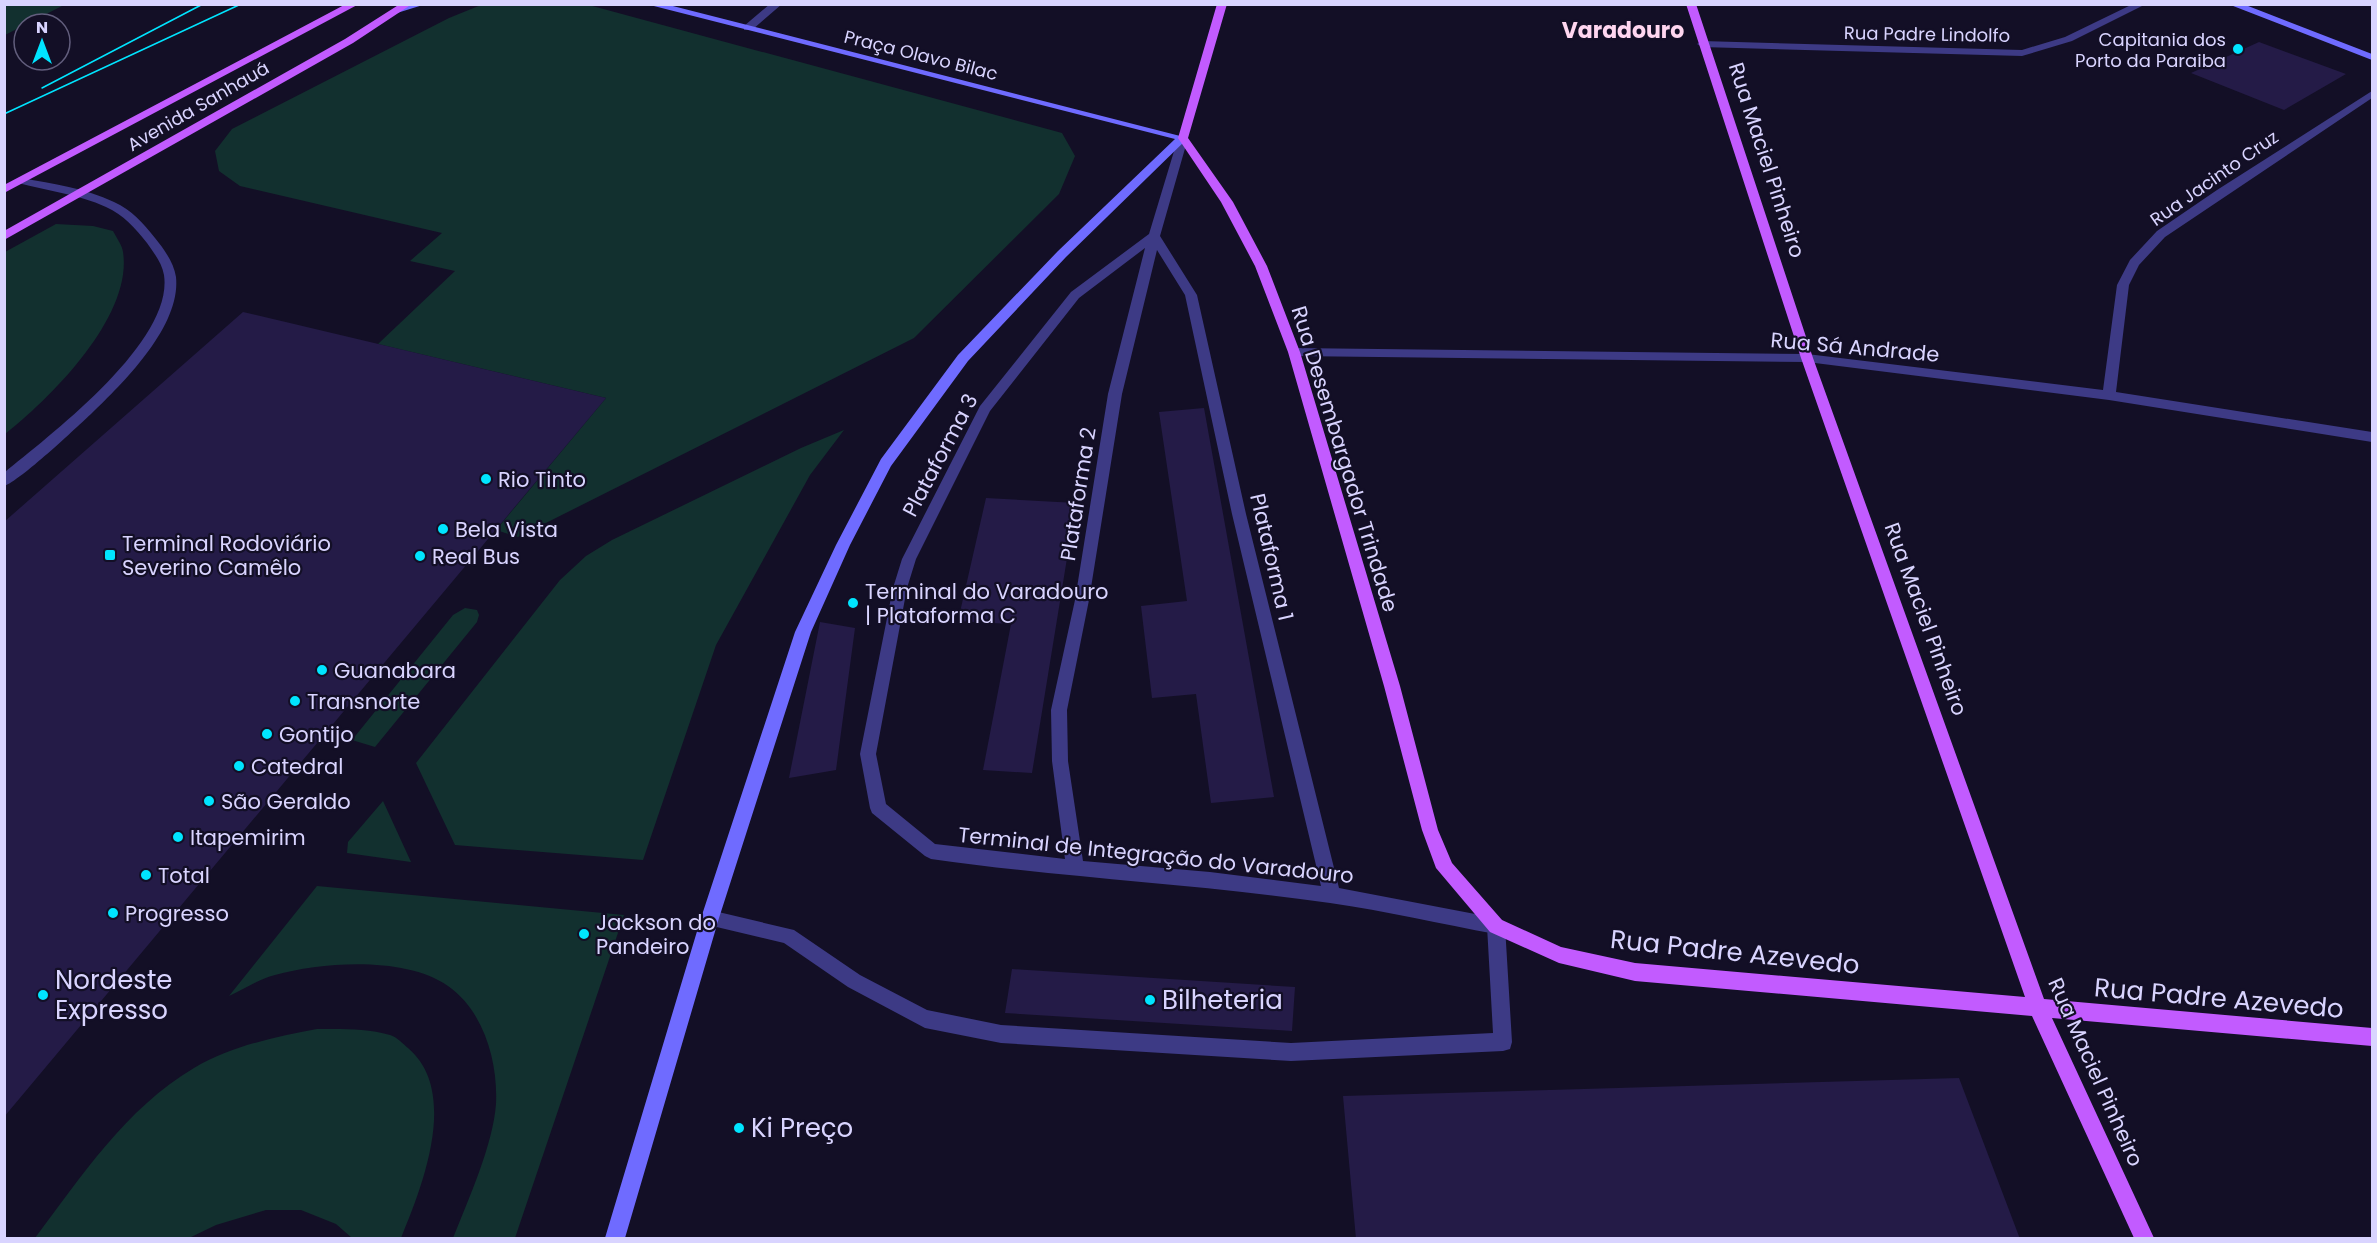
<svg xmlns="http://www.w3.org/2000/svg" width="2377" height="1243" font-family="Poppins,sans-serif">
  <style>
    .green { fill: #12302f }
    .building { fill: #241b47 }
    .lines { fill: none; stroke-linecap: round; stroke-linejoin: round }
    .lane { fill: #3d3a85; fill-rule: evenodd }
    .street { fill: #3d3a85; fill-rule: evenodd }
    .secondary { fill: #6f6bff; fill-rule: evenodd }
    .primary { fill: #c25bff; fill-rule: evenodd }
    .tram { stroke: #00e5ff; stroke-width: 1.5 }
    .poi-dot { fill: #00e5ff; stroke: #130f26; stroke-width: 2 }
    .labels { text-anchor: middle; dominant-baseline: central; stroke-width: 4.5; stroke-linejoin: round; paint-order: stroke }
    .far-street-label { font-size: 18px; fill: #d9d4ff; stroke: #130f26 }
    .far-poi-label { font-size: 18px; fill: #d9d4ff; stroke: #130f26; text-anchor: end }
    .street-label { font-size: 21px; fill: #d9d4ff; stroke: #130f26 }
    .poi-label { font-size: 21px; fill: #d9d4ff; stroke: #130f26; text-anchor: start }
    .far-district-label { font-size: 22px; font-weight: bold; fill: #ffd6f0; stroke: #130f26 }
    .near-street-label { font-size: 26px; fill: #d9d4ff; stroke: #130f26 }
    .near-poi-label { font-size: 26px; fill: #d9d4ff; stroke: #130f26; text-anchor: start }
  </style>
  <rect width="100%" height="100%" fill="#130f26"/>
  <path class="green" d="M 5,4 L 64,4 L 64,5 L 5,35 Z
    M 585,4 L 1062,133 L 1075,156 L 1059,194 L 914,338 L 518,537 L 496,530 L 606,398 L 378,344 L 455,271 L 410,261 L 442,233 L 240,186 L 219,171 L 215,151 L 232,129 L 449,18 L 481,5 Z
    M 56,224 L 93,226 L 113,231 C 116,237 122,245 123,252 C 133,316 51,398 5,434 L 5,252 Z
    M 844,430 L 810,475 L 716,645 L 643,860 L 455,845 L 416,763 L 560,580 L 586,556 L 612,540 L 801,448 Z
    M 465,608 L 477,610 L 479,615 L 477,622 L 375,747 L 352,740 L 453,615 Z
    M 383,801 L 411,862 L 347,853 L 348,842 Z
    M 317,886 L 624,915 L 515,1238 L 453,1238 C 468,1200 493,1145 496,1104 C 498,1062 484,1011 448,986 C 405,956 323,962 275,975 C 259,979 244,989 229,996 Z
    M 317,1029 C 341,1029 366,1028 390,1035 C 397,1037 403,1044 408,1048 C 460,1092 422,1187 401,1238 L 352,1238 L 336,1224 L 301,1210 L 266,1210 L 216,1225 L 189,1238 L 35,1238 C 82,1176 125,1109 194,1068 C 231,1046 275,1037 317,1029 Z"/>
  <path class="building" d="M 2259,42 L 2346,74 L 2284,110 L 2191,73 Z
    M 243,312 L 606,398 L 4,1117 L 4,522 Z
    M 1204,408 L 1274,797 L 1211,803 L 1196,694 L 1152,698 L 1141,606 L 1187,601 L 1159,412 Z
    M 986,498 L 1076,503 L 1032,773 L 983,770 L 1011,624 L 958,621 Z
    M 820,622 L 855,628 L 836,770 L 789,778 Z
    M 1012,969 L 1295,987 L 1292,1031 L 1005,1013 Z
    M 1959,1078 L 2020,1239 L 1356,1239 L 1343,1096 Z"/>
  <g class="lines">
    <path class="lane" d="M 1183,135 L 1188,138 L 1160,236 L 1197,295 L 1246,514 L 1339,888 L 1496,918 L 1502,920 L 1505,926 L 1502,932 L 1496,934 C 1441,924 1386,911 1330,903 C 1197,884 1064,878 931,859 L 925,856 L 872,813 L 870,808 L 860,754 L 893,588 L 902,559 L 980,406 L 1071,292 L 1149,234 L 1178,138 ZM 1145,248 L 1108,394 L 1075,600 L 1051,710 L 1052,761 L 1065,859 L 935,844 L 886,804 L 876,754 L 907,588 L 916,559 L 990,411 L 1079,298 ZM 1157,250 L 1185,295 L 1232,514 L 1321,886 L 1210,872 L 1083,861 L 1068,761 L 1067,710 L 1089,600 L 1122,394 Z
      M 22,178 C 53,184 85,188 114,202 C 132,210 143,223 155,238 C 164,249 174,263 176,277 C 181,326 124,382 92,413 C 77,427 20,481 4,486 L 4,473 C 50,435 174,342 164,275 C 162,263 154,253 147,243 C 135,228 124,215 106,207 C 78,194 48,191 18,183 L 18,179 Z"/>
    <path class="street" d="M 770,4 L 782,4 L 752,30 L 744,30 L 744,26 Z
      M 2133,4 L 2146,4 L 2072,41 L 2022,56 L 1702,47 L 1697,44 L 1702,41 L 2022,50 L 2065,37 Z
      M 2372,91 L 2372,98 L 2165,237 L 2139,265 L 2129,285 L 2116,392 L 2372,432 L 2372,442 L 2109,400 L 1807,362 L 1294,356 L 1288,352 L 1294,348 L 1807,354 L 2103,390 L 2117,285 L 2130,260 L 2157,231 L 2217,190 Z
      M 710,910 L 794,930 L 860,975 L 927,1010 L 1001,1025 L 1291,1043 L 1493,1033 L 1487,926 L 1490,920 L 1496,918 L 1502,920 L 1505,926 L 1512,1042 L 1510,1049 L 1503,1051 L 1291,1061 L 1001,1043 L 925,1028 L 848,987 L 784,943 L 704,924 L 701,918 L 704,912 Z"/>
    <path class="secondary" d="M 407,4 L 426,4 L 397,13 L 392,10 Z
      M 646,4 L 665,4 L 1188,138 L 1066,257 L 968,361 L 891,466 L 850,545 L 811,632 L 719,918 L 625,1238 L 605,1238 L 701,918 L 795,632 L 836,545 L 881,459 L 958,355 L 1058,251 L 1175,139 Z
      M 2228,4 L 2243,4 L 2372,54 L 2372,60 Z"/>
    <path class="primary" d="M 346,4 L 359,4 L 4,193 L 4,185 Z
      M 400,4 L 412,4 L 353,43 L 4,240 L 4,231 L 345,39 Z
      M 1217,4 L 1227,4 L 1188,138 L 1233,202 L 1267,266 L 1300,352 L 1400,686 L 1438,830 L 1452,863 L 1502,920 L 1561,947 L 1635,963 L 2025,997 L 1801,358 L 1686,4 L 1696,4 L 1813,358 L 2044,999 L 2372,1028 L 2372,1046 L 2052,1018 L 2154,1238 L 2134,1238 L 2032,1016 L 1635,981 L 1559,963 L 1490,932 L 1436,868 L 1422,830 L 1384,686 L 1288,352 L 1255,266 L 1221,202 L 1178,138 Z"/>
    <path class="tram" d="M 42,88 L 203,4
      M 4,114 L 241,4"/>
  </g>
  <g class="poi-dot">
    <circle cx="2238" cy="49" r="6"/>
    <circle cx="486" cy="479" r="6"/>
    <circle cx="443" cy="529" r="6"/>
    <rect x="104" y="549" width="12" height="12" rx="3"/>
    <circle cx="420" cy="556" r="6"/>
    <circle cx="853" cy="603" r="6"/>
    <circle cx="322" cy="670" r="6"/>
    <circle cx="295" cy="701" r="6"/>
    <circle cx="267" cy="734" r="6"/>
    <circle cx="239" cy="766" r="6"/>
    <circle cx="209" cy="801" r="6"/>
    <circle cx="178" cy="837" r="6"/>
    <circle cx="146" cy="875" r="6"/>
    <circle cx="113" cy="913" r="6"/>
    <circle cx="584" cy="934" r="6"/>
    <circle cx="43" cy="995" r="6"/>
    <circle cx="1150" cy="1000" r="6"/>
    <circle cx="739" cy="1128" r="6"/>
  </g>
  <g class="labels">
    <g class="far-street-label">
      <text transform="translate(1927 34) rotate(1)">Rua Padre Lindolfo</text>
      <text transform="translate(921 55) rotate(14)">Praça Olavo Bilac</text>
      <text transform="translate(198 106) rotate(-30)">Avenida Sanhauá</text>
      <text transform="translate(2214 178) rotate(-35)">Rua Jacinto Cruz</text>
    </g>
    <g class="far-poi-label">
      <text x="2226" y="39">Capitania dos<tspan x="2226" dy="21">Porto da Paraiba</tspan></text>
    </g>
    <g class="street-label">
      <text transform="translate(1767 160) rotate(72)">Rua Maciel Pinheiro</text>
      <text transform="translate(1855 347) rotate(5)">Rua Sá Andrade</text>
      <text transform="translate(940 455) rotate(-62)">Plataforma 3</text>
      <text transform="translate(1345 459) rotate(73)">Rua Desembargador Trindade</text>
      <text transform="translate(1078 494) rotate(-81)">Plataforma 2</text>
      <text transform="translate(1272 557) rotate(77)">Plataforma 1</text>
      <text transform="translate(1926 619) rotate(70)">Rua Maciel Pinheiro</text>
      <text transform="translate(1156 855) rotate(6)">Terminal de Integração do Varadouro</text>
      <text transform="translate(2096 1072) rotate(66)">Rua Maciel Pinheiro</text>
    </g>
    <g class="poi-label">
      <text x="498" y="479">Rio Tinto</text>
      <text x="455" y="529">Bela Vista</text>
      <text x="122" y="543">Terminal Rodoviário<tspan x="122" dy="24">Severino Camêlo</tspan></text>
      <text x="432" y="556">Real Bus</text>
      <text x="865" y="591">Terminal do Varadouro<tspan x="865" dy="24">| Plataforma C</tspan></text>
      <text x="334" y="670">Guanabara</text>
      <text x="307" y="701">Transnorte</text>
      <text x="279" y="734">Gontijo</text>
      <text x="251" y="766">Catedral</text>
      <text x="221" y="801">São Geraldo</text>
      <text x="190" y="837">Itapemirim</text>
      <text x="158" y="875">Total</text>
      <text x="125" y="913">Progresso</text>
      <text x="596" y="922">Jackson do<tspan x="596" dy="24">Pandeiro</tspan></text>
    </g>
    <g class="far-district-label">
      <text x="1623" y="30">Varadouro</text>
    </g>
    <g class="near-street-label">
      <text transform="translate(1735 952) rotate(6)">Rua Padre Azevedo</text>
      <text transform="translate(2219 998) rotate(5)">Rua Padre Azevedo</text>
    </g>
    <g class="near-poi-label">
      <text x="55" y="980">Nordeste<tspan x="55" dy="30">Expresso</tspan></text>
      <text x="1162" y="1000">Bilheteria</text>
      <text x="751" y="1128">Ki Preço</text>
    </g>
  </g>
  <rect width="2377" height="1243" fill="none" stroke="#d9d4ff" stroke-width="12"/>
  <g transform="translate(42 42)"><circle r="28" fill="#130f26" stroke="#625e7d" stroke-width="1.5"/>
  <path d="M0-4.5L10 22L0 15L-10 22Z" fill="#00e5ff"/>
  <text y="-9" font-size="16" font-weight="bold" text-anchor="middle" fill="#d9d4ff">N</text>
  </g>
</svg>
